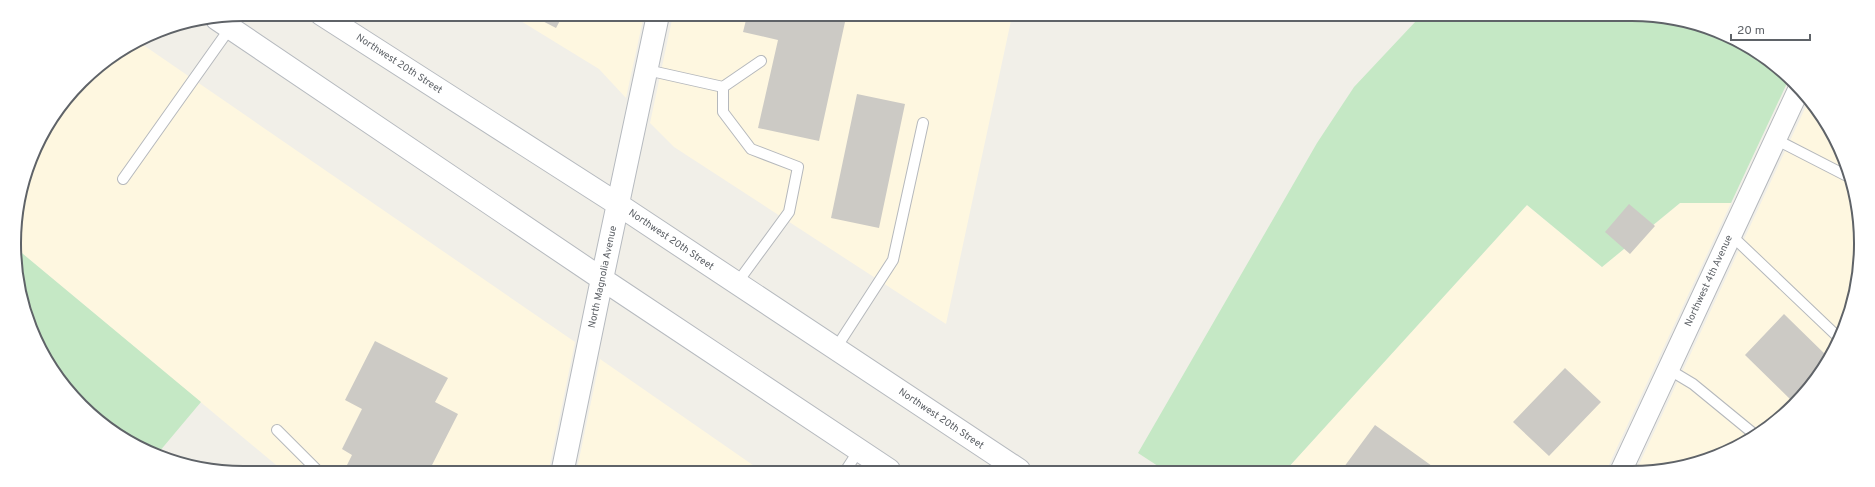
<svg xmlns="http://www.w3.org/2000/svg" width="1875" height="487" font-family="Overpass,sans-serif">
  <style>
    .commercial { fill: #fef7e0 }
    .green { fill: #c5e8c5 }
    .building { fill: #cccac5 }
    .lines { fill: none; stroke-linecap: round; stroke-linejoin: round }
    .service-casing { stroke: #b5b8bc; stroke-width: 12 }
    .minor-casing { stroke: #b5b8bc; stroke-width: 23 }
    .secondary-casing { stroke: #b6babf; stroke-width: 24 }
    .service { stroke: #fff; stroke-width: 10 }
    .minor { stroke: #fff; stroke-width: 21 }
    .secondary { stroke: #fff; stroke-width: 22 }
    .labels { text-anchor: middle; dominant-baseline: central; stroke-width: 3; stroke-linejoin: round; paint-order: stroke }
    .street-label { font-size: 10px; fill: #5f6368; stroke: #fff }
    .rim { fill: none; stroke: #5f6368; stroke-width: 2 }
  </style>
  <rect width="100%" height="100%" fill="#f1efe8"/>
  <path class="commercial" d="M 511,15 L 644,15 L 626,98 L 599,69 Z
    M 673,15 L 1012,16 L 946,324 L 674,147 L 650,123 Z
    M 139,42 L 575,342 L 549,469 L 281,469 L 17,249 L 15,228 L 38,142 L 92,71 Z
    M 1808,102 L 1822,116 L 1857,199 L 1857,288 L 1830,358 L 1783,416 L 1720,455 L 1661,471 L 1636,471 Z
    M 1680,203 L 1731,203 L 1606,471 L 1286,470 L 1527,205 L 1602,267 Z
    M 600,359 L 760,470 L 577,469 Z"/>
  <path class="green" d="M 1416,18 L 1676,18 L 1759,53 L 1788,81 L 1731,203 L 1680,203 L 1602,267 L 1527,205 L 1286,470 L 1164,470 L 1138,453 L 1317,143 L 1354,87 L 1416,21 Z
    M 17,249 L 201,402 L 159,452 L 116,434 L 61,383 L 22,303 Z"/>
  <path class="building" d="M 531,15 L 563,15 L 556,28 Z
    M 747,16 L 819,16 L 845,22 L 819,141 L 758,128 L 778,40 L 743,32 Z
    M 857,94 L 905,104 L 879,228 L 831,218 Z
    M 1629,204 L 1655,226 L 1630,254 L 1605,232 Z
    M 1784,314 L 1830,359 L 1794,403 L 1745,355 Z
    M 375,341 L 448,378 L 435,402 L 458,414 L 430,469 L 386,469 L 381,466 L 379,469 L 345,469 L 352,455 L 342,449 L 362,409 L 345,400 Z
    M 1565,368 L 1601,402 L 1549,456 L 1513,422 Z
    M 1375,425 L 1432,466 L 1428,471 L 1341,471 Z"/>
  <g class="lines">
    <g class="service-casing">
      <path id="service" d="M 647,70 L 723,87 L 723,112 L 751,149 L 798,167 L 789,212 L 737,283
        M 723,87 L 761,61
        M 1775,139 L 1847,176
        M 123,179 L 230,28
        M 1731,235 L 1838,337
        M 836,348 L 893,260 L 923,123
        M 1668,369 L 1693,384 L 1754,434
        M 277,430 L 316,469
        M 846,470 L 859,450"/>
    </g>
    <g class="minor-casing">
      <path id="minor" d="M 1621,471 L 1798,91"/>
    </g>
    <g class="secondary-casing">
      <path id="secondary" d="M 321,14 L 619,205 L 1019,470
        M 217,19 L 602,279 L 889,470
        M 563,469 L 602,279 L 658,15"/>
    </g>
    <use href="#service" class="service"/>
    <use href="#minor" class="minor"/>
    <use href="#secondary" class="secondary"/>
  </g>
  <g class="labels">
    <g class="street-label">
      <text transform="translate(399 64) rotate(33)">Northwest 20th Street</text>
      <text transform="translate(671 240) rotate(34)">Northwest 20th Street</text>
      <text transform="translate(603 277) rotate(-78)">North Magnolia Avenue</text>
      <text transform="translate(1709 281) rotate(-65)">Northwest 4th Avenue</text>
      <text transform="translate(941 419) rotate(34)">Northwest 20th Street</text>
    </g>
  </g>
  <path d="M0 0H1875V487H0ZM243 21H1632A222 222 0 0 1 1854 243V244A222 222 0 0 1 1632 466H243A222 222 0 0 1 21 244V243A222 222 0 0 1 243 21Z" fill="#fff" fill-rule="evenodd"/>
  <path class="rim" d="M243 21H1632A222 222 0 0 1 1854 243V244A222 222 0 0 1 1632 466H243A222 222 0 0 1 21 244V243A222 222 0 0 1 243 21Z"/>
  <path d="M1731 34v6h79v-6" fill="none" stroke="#5f6368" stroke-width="2"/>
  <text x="1737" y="34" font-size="12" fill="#5f6368" stroke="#ffffff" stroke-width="3" paint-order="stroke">20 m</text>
</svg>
